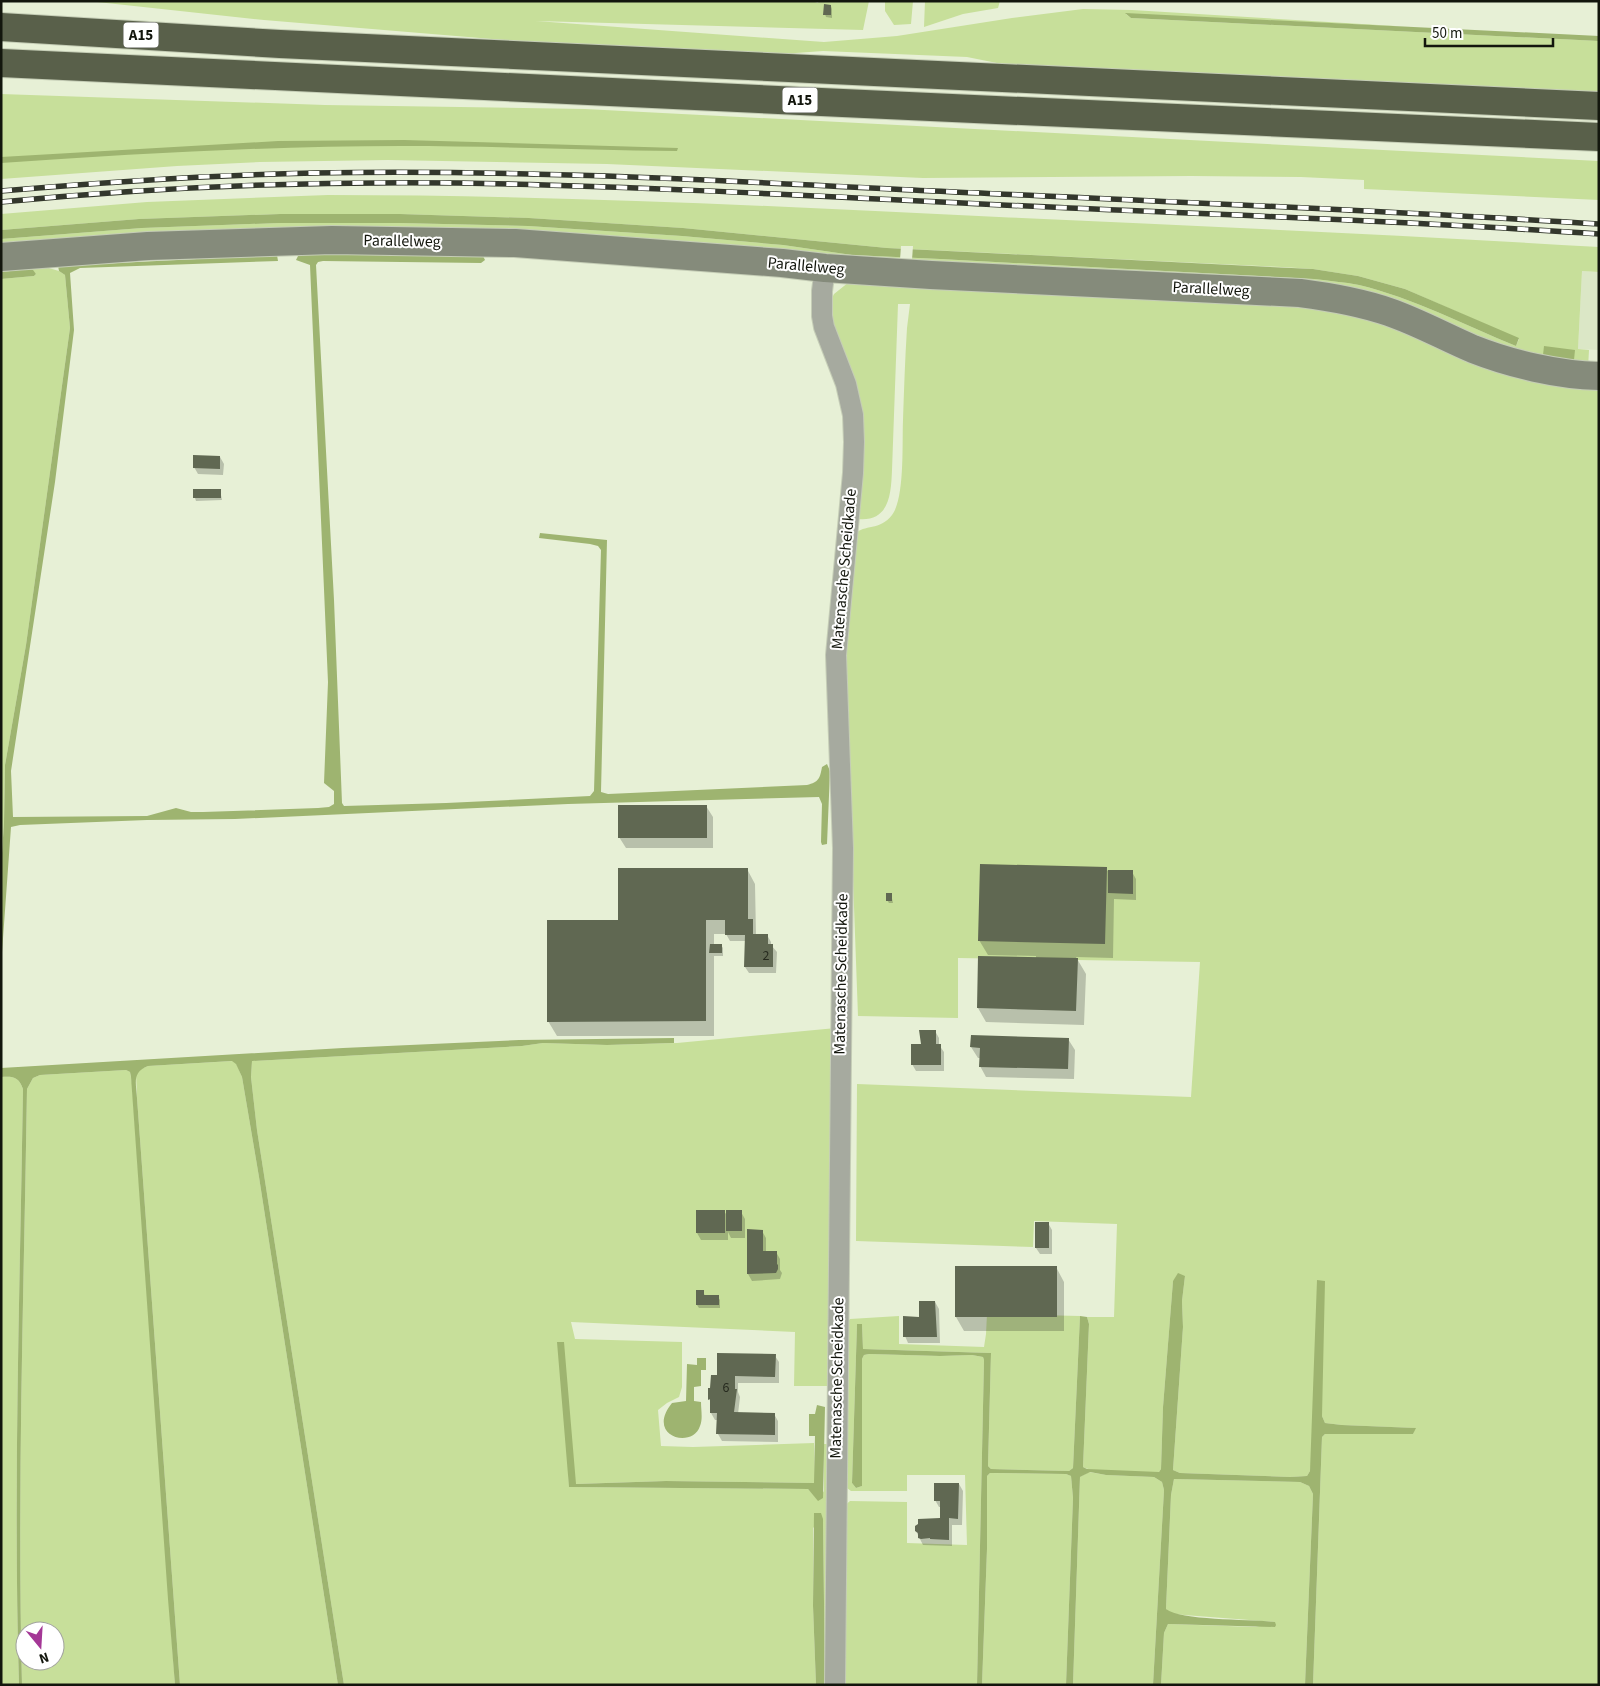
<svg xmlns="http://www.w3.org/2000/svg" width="1600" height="1686" font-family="'Source Sans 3',sans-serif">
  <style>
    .built { fill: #dbe7c6 }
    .grass { fill: #c7df9a; fill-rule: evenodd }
    .water { fill: #9eb470 }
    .pier { fill: #e7f0d6 }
    .shadow { fill: #0003 }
    .building { fill: #606852 }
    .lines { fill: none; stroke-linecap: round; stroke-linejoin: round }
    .street-casing { stroke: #c5cdb6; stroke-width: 22 }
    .secondary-casing { stroke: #c5cdb6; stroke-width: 30 }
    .highway-casing { stroke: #c5cdb6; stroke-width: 30 }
    .street { stroke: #a6aa9f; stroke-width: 20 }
    .secondary { stroke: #858b7b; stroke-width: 28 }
    .highway { stroke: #59604a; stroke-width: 28 }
    .rail-casing { stroke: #33372c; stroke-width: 5.5 }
    .rail { stroke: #fff; stroke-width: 4; stroke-dasharray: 11; stroke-linecap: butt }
    .labels { text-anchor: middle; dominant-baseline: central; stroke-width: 4; stroke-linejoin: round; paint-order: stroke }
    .number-label { font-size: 14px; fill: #262a1e }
    .shield { fill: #fff; stroke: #5a5c56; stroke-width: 1 }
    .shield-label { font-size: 15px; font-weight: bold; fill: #13160d }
    .street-label { font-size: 16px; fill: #13160d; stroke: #fff }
  </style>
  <rect width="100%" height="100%" fill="#e7f0d6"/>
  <path class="built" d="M 1582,271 L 1599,272 L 1599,350 L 1578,349 Z"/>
  <path class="grass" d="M 88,1 L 812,1 L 818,3 L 819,1 L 869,1 L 863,30 L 536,21 L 824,42 L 897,36 L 1012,18 L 1083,9 L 1132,10 L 1412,27 L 1126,14 L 1131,18 L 1599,41 L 1599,92 L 1270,76 L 1012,66 L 967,57 L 823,51 L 796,53 L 782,56 L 516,41 L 264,20 Z
    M 885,1 L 913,1 L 911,24 L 894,25 L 885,11 Z
    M 925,1 L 1000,1 L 998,8 L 963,14 L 924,27 Z
    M 1,94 L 325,105 L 585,109 L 1599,161 L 1599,200 L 1364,189 L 1364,180 L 1301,177 L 1191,176 L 923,178 L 607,164 L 388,160 L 260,162 L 177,166 L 1,179 Z
    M 328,195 C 552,195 775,206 999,217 C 1199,226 1399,235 1599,247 L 1599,272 L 1582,271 L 1578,349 L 1589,350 L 1588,368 L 1552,365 L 1405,309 L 815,260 L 1,248 L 1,239 L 142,228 L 280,223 L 399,223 L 528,226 L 682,236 L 783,245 L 852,255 L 940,259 L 1314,279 C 1329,281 1344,282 1359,285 C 1413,298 1465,325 1516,346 L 1519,339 L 1405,289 L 1358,276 L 1313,269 L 1282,267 L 887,248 L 683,228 L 529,218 L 400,214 L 280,214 L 139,219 L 1,230 L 1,214 L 147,202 Z
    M 28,262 L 59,271 L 65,275 L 70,328 L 26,645 L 5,765 L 4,822 L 1,869 L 1,279 L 34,276 L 36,274 L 28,269 L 1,272 L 1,264 Z
    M 849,282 L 1328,305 L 1599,384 L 1599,1685 L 1313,1685 L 1322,1437 L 1325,1434 L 1413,1434 L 1415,1428 L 1342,1425 L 1325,1423 L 1322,1416 L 1310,1471 L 1307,1476 L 1290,1477 L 1180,1473 L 1173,1470 L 1183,1327 L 1182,1301 L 1185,1276 L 1173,1281 L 1163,1407 L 1161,1469 L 1159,1472 C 1142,1472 1096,1474 1083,1467 L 1089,1324 L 1087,1317 L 1114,1317 L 1117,1224 L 1034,1221 L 1033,1247 L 856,1241 L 857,1084 L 1191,1097 L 1200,962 L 958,958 L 958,1018 L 858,1016 L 845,660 L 855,534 C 864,524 880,531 892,515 C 905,498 902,443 903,420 C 904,390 905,359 907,328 L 910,304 L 898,304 L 892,470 C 891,493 890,522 858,519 L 861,460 L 831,324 L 831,300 L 834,294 Z
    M 836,1028 L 833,1386 L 794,1386 L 795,1332 L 571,1322 L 575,1339 L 682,1342 L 682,1387 L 679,1397 L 667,1403 L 658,1410 L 661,1446 L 693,1447 L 814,1443 L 815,1483 L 666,1481 L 575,1484 L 563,1342 L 569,1487 L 808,1489 L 818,1500 L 824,1491 L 824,1444 L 832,1444 L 830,1685 L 825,1685 L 823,1519 L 813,1528 L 813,1606 L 816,1685 L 344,1685 L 257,1130 L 251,1077 L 252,1061 L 522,1046 L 543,1043 L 607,1045 L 677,1043 Z
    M 233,1061 L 236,1063 L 242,1077 L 259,1177 L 338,1685 L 180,1685 L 137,1098 L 136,1074 L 141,1069 L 148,1066 Z
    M 126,1070 L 130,1072 L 132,1083 L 175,1685 L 22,1685 C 17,1486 24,1288 27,1089 L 33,1078 L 40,1075 ZM 25,1631 L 55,1631 L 55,1661 L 25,1661 Z
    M 1,1077 C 13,1076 19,1077 23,1089 C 20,1287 13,1486 19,1685 L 1,1685 Z
    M 987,1314 L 1080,1316 L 1073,1468 L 1069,1471 L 991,1469 L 988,1466 L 991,1353 L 863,1349 L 862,1324 L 857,1324 L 852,1483 L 856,1488 L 862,1486 L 862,1359 L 864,1355 L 869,1354 L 940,1356 L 972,1355 L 983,1357 L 984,1360 L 977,1685 L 841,1685 L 843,1507 L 850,1501 L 907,1502 L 907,1543 L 967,1545 L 965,1475 L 907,1475 L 907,1491 L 851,1491 L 843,1485 L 847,1323 L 850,1319 L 899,1316 L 899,1344 L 984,1347 L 986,1334 Z
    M 1089,1472 L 1106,1475 L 1154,1477 L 1162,1482 L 1164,1490 L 1153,1685 L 1073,1685 L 1080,1477 Z
    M 990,1473 L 1066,1474 L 1071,1476 L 1073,1498 L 1066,1685 L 982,1685 L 987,1549 L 987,1476 Z
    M 1174,1479 L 1300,1482 L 1309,1486 L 1313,1494 L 1305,1685 L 1161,1685 L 1164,1633 L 1168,1624 L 1256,1627 L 1275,1622 L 1184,1615 L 1170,1613 L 1166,1609 L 1171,1495 Z"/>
  <path class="water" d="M 1125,13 L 1599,36 L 1599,41 L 1131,18 Z
    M 404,140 L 678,148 L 677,151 C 585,150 493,146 401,146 C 268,146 134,154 1,163 L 1,157 L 278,141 Z
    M 280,214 L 400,214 L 529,218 L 683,228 L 887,248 L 1313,269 L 1358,276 L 1405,289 L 1519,338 L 1516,346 C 1465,325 1413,298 1359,285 C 1344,282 1329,281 1314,279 L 940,259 L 852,255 L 783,245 L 682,236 L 528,226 L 399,223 L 280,223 L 142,228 L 1,239 L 1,230 L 139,219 Z
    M 305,254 L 475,255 L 483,256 L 485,260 L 481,263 L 323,261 L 318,262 L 316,265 L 334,600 L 342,803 L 344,806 L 446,803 L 590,796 L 594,791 L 601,550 L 598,546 L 590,544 L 539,538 L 540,533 L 607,540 L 601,792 L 608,794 L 807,785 C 819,782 820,778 822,767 L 827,764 L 830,771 L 827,844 L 822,845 L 821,842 L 822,804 L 819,797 L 568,804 L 235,819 L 147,820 L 20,825 L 11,827 L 1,966 L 1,869 L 4,822 L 5,765 L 26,645 L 70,328 L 65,275 L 59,271 L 58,266 L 277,255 L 278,261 L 80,268 L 70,273 L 74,330 L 55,482 L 11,771 L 13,817 L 147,816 L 176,808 L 191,812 L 203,812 L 318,808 L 329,807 L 334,804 L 334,791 L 324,783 L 328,682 L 310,265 L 296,260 L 298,256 Z
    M 28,269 L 33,270 L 36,274 L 34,276 L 1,279 L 1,272 Z
    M 1544,346 L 1575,350 L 1574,360 L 1543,355 Z
    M 674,1038 L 674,1043 L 607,1045 L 543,1043 L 522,1046 L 252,1061 L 251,1077 L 257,1130 L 344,1685 L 338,1685 L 259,1177 L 242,1077 L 236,1064 L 232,1061 L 148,1066 C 132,1072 136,1083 137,1098 L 180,1685 L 175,1685 L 168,1599 L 131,1077 L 130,1072 L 126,1070 L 40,1075 L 33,1078 L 27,1089 C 24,1288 17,1486 22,1685 L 19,1685 C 13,1486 20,1287 23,1089 C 19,1077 13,1076 1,1077 L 1,1068 L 343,1048 L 519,1040 Z
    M 1178,1273 L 1185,1276 L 1182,1301 L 1183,1327 L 1173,1470 L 1180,1473 L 1290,1477 L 1307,1476 L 1310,1471 L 1317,1280 L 1325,1281 L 1322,1416 L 1325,1423 L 1342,1425 L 1416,1428 L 1413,1434 L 1325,1434 L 1322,1437 L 1313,1685 L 1305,1685 L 1313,1494 L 1309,1486 L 1300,1482 L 1174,1479 L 1171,1495 L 1166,1609 C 1181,1621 1252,1619 1275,1622 L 1276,1625 L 1275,1627 L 1168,1624 L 1164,1633 L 1161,1685 L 1153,1685 L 1164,1490 L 1162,1482 L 1154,1477 L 1106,1475 L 1090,1472 L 1080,1477 L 1073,1685 L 1066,1685 L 1073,1498 L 1071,1476 L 1066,1474 L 996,1473 L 990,1473 L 987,1476 L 987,1549 L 982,1685 L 977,1685 L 984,1360 L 983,1357 L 972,1355 L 940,1356 L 869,1354 L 864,1355 L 862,1359 L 862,1486 L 856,1488 L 852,1483 L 857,1324 L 862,1324 L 863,1349 L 991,1353 L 988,1466 L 991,1469 L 1069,1471 L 1073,1468 L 1080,1316 L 1087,1317 L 1089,1324 L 1083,1467 L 1087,1469 L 1159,1472 L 1161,1469 L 1163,1407 L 1173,1281 Z
    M 557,1342 L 564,1342 L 576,1484 L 666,1481 L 814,1483 L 815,1436 L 809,1436 L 809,1414 L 815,1414 L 817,1405 L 825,1407 L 823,1498 L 818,1501 L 808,1489 L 569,1487 Z
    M 697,1358 L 706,1358 L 706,1370 L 701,1370 L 701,1386 L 694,1387 L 694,1401 L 701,1402 C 701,1410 703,1419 700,1426 C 692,1450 645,1436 672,1403 L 686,1401 L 687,1364 L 697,1365 Z
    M 814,1513 L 821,1513 L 823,1519 L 825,1685 L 816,1685 L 813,1606 Z"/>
  <path class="pier" d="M 901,246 L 913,246 L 912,260 L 900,260 Z"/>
  <path class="shadow" d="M 831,6 L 832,9 L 832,18 L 826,17 L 825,14 Z
    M 220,457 L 224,464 L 223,475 L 198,474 L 194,467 Z
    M 220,490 L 222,500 L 196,501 L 195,498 Z
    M 706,806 L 713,817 L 713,848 L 626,848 L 619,837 Z
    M 747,869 L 755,884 L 756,935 L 767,935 L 771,942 L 771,945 L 777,952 L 776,973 L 749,973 L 745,967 L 746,941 L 730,941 L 726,934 L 714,934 L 714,945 L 721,945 L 723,948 L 723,956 L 714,956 L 714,1036 L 557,1036 L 548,1021 L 619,921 Z
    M 1106,869 L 1108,871 L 1132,872 L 1136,879 L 1136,900 L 1114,899 L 1113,958 L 1076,957 L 1086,974 L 1084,1025 L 986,1022 L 978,1008 L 1036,958 L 1036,956 L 988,955 L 979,940 Z
    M 891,894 L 893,903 L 889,903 L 887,900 Z
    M 935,1031 L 939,1038 L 939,1045 L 944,1052 L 944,1071 L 916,1071 L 912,1064 L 922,1045 Z
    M 972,1037 L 1068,1039 L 1075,1050 L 1074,1079 L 986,1077 L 980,1066 L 981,1058 L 978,1058 L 971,1047 Z
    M 724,1211 L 728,1217 L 741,1212 L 745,1219 L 745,1238 L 731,1238 L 728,1232 L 728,1240 L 701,1240 L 697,1233 Z
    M 1048,1223 L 1052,1230 L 1052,1254 L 1040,1254 L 1036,1248 Z
    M 762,1231 L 766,1238 L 766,1252 L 776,1252 L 780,1259 L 780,1270 L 782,1273 L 780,1279 L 752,1281 L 748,1274 Z
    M 1056,1267 L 1064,1282 L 1064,1331 L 964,1331 L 956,1317 Z
    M 703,1291 L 705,1296 L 718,1297 L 720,1300 L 720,1308 L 699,1308 L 697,1305 Z
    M 935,1302 L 939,1309 L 940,1343 L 908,1343 L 905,1336 Z
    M 775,1356 L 779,1362 L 779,1383 L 738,1383 L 738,1392 L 740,1397 L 738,1414 L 774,1414 L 778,1421 L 778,1442 L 722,1441 L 718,1434 L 718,1420 L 715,1420 L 711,1413 L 712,1404 L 709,1399 L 718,1376 Z
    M 959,1484 L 963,1491 L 962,1525 L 952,1525 L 952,1546 L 923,1545 L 916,1531 L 941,1519 L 941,1507 L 939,1507 L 935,1500 Z"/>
  <path class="building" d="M 824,4 L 831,5 L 831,15 L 823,15 Z
    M 193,455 L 220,456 L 220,469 L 193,468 Z
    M 193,489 L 221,489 L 221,498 L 193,498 Z
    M 618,805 L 707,805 L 707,838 L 618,838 Z
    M 980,864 L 1107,867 L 1105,944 L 978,941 Z
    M 618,868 L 748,868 L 748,919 L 753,919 L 753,934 L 768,934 L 768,944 L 773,944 L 773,967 L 744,967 L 745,935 L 725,935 L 725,920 L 706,920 L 706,1021 L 547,1022 L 547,920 L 618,920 Z
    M 1108,870 L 1133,870 L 1133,894 L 1108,893 Z
    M 886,893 L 892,893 L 892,901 L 886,901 Z
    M 710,944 L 722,944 L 722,953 L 709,953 Z
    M 978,956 L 1078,958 L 1076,1011 L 977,1008 Z
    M 919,1030 L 936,1030 L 936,1044 L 941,1044 L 941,1065 L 911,1065 L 911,1044 L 921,1044 Z
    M 971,1035 L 1069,1038 L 1068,1069 L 979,1067 L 980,1048 L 970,1047 Z
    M 696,1210 L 725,1210 L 725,1233 L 696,1233 Z
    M 726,1210 L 742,1210 L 742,1231 L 726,1231 Z
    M 1035,1222 L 1049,1222 L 1049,1248 L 1035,1248 Z
    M 747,1229 L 763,1230 L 763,1251 L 777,1251 L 777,1264 L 778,1265 L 778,1269 L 776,1273 L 747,1274 Z
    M 955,1266 L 1057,1266 L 1057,1317 L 955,1317 Z
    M 696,1290 L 704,1290 L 704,1295 L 719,1295 L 719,1305 L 696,1305 Z
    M 919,1301 L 935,1301 L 937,1337 L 903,1337 L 903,1316 L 919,1317 Z
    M 717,1353 L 776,1354 L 775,1377 L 735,1376 L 735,1389 L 737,1389 L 734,1412 L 775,1413 L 775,1435 L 716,1434 L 717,1413 L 710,1413 L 710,1399 L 708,1400 L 708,1388 L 710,1388 L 711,1375 L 717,1375 Z
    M 934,1483 L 959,1483 L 958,1519 L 949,1518 L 949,1540 L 930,1539 L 930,1538 L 921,1539 L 918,1538 L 918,1533 L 915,1531 L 915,1526 L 918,1524 L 918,1519 L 940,1518 L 940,1501 L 934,1501 Z"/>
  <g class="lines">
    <g class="street-casing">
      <path id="street" d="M 825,268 L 822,291 L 822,316 L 824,327 L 846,384 L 853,415 L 854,442 L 853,473 L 836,655 L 843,848 L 835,1685"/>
    </g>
    <g class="secondary-casing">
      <path id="secondary" d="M 1,257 L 148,246 L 332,240 L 515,243 L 782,263 L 825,268 L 931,275 L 1300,293 C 1331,297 1360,302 1389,312 C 1418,322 1445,337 1473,349 C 1511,364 1558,375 1599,376"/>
    </g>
    <g class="highway-casing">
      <path id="highway" d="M 1,27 L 280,44 L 1599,106
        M 1,63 C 534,91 1066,112 1599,137"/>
    </g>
    <use href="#street" class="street"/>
    <use href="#secondary" class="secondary"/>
    <use href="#highway" class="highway"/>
    <g class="rail-casing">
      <path id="rail" d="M 1,191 C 105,182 210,175 314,173 C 520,169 727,181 933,191 C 1155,201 1377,210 1599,224
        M 1,202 C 153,187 306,181 459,183 C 619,186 780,194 941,202 C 1160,213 1380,219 1599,234"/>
    </g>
    <use href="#rail" class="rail"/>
  </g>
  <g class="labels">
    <g class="number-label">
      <text x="766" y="956">2</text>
      <text x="726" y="1388">6</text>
    </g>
    <g class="shield">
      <rect x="123.5" y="22.5" width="35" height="25" rx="4"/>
      <rect x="782.5" y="87.5" width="35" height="25" rx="4"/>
    </g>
    <g class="shield-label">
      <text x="141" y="35">A15</text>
      <text x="800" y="100">A15</text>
    </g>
    <g class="street-label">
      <text transform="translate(402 241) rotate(1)">Parallelweg</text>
      <text transform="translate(806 266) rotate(5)">Parallelweg</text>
      <text transform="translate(1211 289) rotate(3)">Parallelweg</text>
      <text transform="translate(844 569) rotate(-85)">Matenasche Scheidkade</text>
      <text transform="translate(841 974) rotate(-89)">Matenasche Scheidkade</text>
      <text transform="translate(837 1378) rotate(-89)">Matenasche Scheidkade</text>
    </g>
  </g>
  <rect width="1600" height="1686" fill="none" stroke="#13160d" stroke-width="5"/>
  <g transform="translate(40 1646) rotate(162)"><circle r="24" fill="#ffffff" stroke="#a1a29e"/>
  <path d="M0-4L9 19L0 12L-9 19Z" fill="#a43796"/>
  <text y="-8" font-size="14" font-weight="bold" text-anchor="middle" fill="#13160d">N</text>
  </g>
  <path d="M1425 38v8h128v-8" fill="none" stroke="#13160d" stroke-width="2.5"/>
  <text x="1432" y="38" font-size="15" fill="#13160d" stroke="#ffffff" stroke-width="4" paint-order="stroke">50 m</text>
</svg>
